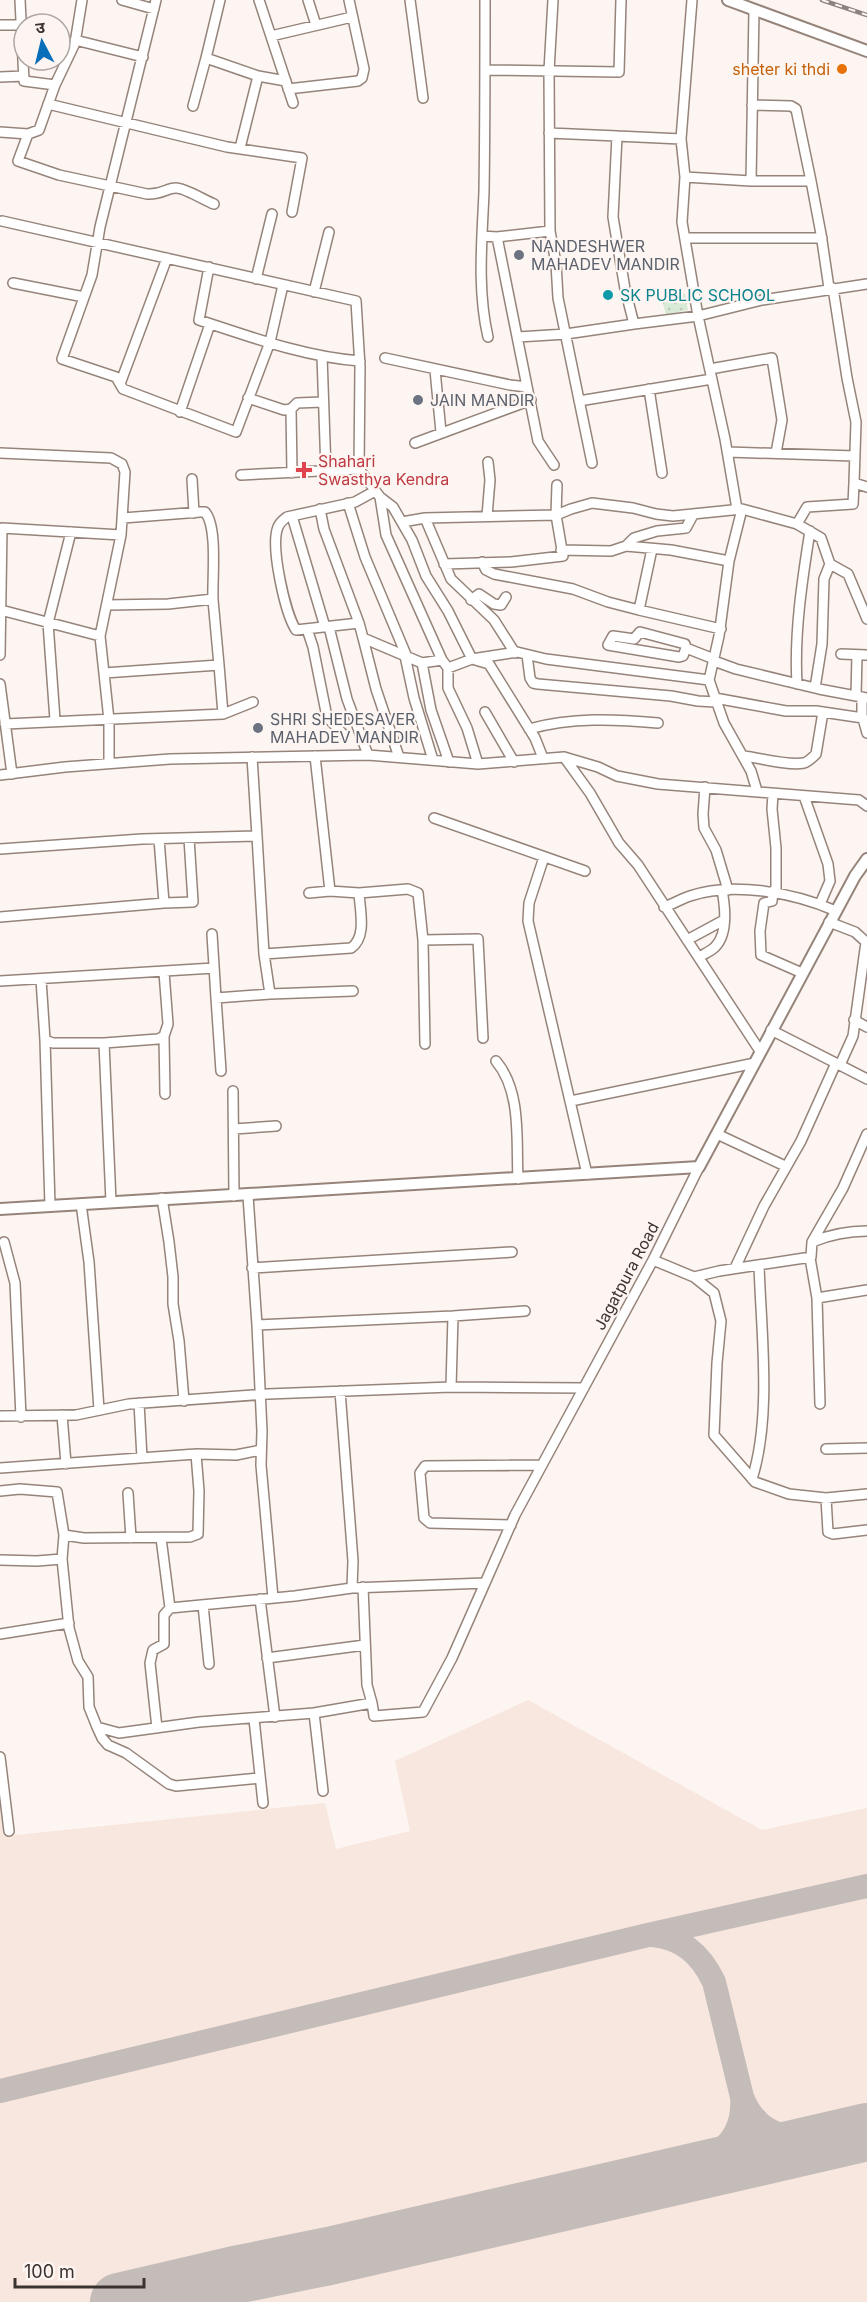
<svg xmlns="http://www.w3.org/2000/svg" width="867" height="2302" font-family="Inter,'Noto Sans Devanagari',sans-serif">
  <style>
    .built { fill: #f8e7df }
    .park { fill: url(#park-dots) }
    .lines { fill: none; stroke-linecap: round; stroke-linejoin: round }
    .taxiway { stroke: #c4bcb8; stroke-width: 24 }
    .runway { stroke: #c4bcb8; stroke-width: 58 }
    .minor-casing { stroke: #96847a; stroke-width: 12 }
    .tertiary-casing { stroke: #96847a; stroke-width: 14 }
    .minor { stroke: #fff; stroke-width: 9 }
    .tertiary { stroke: #fff; stroke-width: 10 }
    .rail-casing { stroke: #8b837f; stroke-width: 4.5 }
    .rail { stroke: #fdf5f1; stroke-width: 2; stroke-dasharray: 7; stroke-linecap: butt }
    .food-dot { fill: #e8710a; stroke: #fdf5f1; stroke-width: 2 }
    .worship-dot { fill: #6b7280; stroke: #fdf5f1; stroke-width: 2 }
    .culture-dot { fill: #0f9aa8; stroke: #fdf5f1; stroke-width: 2 }
    .health-dot { fill: #e0444e; stroke: #fdf5f1; stroke-width: 2 }
    .labels { text-anchor: middle; dominant-baseline: central; stroke-width: 4.5; stroke-linejoin: round; paint-order: stroke }
    .food-label { font-size: 16px; fill: #c56008; stroke: #fdf5f1; text-anchor: end }
    .worship-label { font-size: 16px; fill: #5b616d; stroke: #fdf5f1; text-anchor: start }
    .culture-label { font-size: 16px; fill: #0d838f; stroke: #fdf5f1; text-anchor: start }
    .health-label { font-size: 16px; fill: #be3a42; stroke: #fdf5f1; text-anchor: start }
    .street-label { font-size: 16px; fill: #3b332f; stroke: #fdf5f1 }
  </style>
  <defs>
    <pattern id="park-dots" width="8" height="8" patternUnits="userSpaceOnUse" patternTransform="scale(1.5)"><rect width="8" height="8" fill="#d9ead6"/><path d="M2 2h.1M6 6h.1" fill="none" stroke="#bbc9b8" stroke-width="1.8" stroke-linecap="round"/></pattern>
  </defs>
  <rect width="100%" height="100%" fill="#fdf5f1"/>
  <path class="built" d="M 528,1700 L 762,1830 L 867,1808 L 867,2302 L 0,2302 L 0,1794 L 6,1836 L 325,1803 L 336,1849 L 410,1831 L 395,1761 Z"/>
  <path class="park" d="M 685,293 L 688,310 L 666,315 L 662,300 Z"/>
  <g class="lines">
    <path class="taxiway" d="M 0,2091 L 648,1935 L 867,1886
      M 742,2097 C 764,2154 820,2138 867,2131
      M 633,2184 C 681,2170 747,2161 742,2097 L 714,1982 C 701,1955 683,1938 653,1935"/>
    <path class="runway" d="M 119,2302 L 235,2275 L 329,2256 L 867,2132"/>
    <g class="minor-casing">
      <path id="minor" d="M 20,0 L 24,81 L 55,85 L 75,43 L 82,0
        M 122,0 L 154,9
        M 156,0 L 100,227 L 92,275 L 62,359 L 116,377 L 123,389 L 236,432 L 270,342 L 283,285
        M 220,0 L 206,58 L 258,76 L 240,148
        M 259,0 L 293,103
        M 308,0 L 316,25
        M 410,0 L 423,98
        M 485,0 C 485,64 485,128 484,192 C 482,240 477,290 488,337
        M 553,0 L 549,71 L 550,231 L 556,263 L 558,298 L 592,463
        M 692,0 L 681,139 L 685,177 L 682,222 L 698,316 L 725,439 L 737,509
        M 0,25 L 20,25
        M 271,36 L 352,17
        M 75,40 L 143,57
        M 485,70 L 619,72 L 621,0
        M 258,76 L 286,81
        M 0,77 L 24,76
        M 55,85 L 39,130 L 28,134 L 18,161 L 59,175 L 147,194 C 162,195 166,188 176,188 C 185,188 204,200 214,204
        M 288,89 L 358,81 L 362,78 L 364,69 L 349,0
        M 48,104 L 227,147 L 302,158 L 292,212
        M 193,106 L 206,58
        M 0,132 L 28,134
        M 617,136 L 681,139
        M 685,177 L 751,181 L 754,10
        M 751,181 L 811,181 L 796,109 L 791,106 L 752,105
        M 811,181 L 821,234 L 829,288
        M 2,221 L 356,301 L 360,367 L 359,469 L 380,497 L 393,507 L 412,540 L 426,576 L 448,611 L 472,659 L 489,664 L 535,738 L 543,758
        M 482,236 L 497,237 L 550,231
        M 497,237 L 538,441 L 554,465
        M 685,238 L 822,238
        M 209,267 L 199,320 C 251,337 305,357 360,361
        M 256,279 L 272,214
        M 13,283 L 84,297
        M 833,288 L 847,378 L 856,422 L 854,483 L 867,487
        M 314,292 L 329,232
        M 634,324 L 698,316 L 762,300 L 867,284
        M 518,337 L 566,334 L 634,324 L 625,289 L 613,217 L 617,136 L 549,133
        M 322,356 L 326,471
        M 385,358 L 510,385 L 527,387
        M 710,369 L 772,358 L 782,420 L 776,453
        M 435,370 L 441,432
        M 120,384 L 167,258
        M 649,389 L 662,473
        M 248,398 L 284,410 L 291,409 L 297,403 L 323,402
        M 579,401 L 712,379
        M 291,409 L 292,473
        M 180,412 L 210,324
        M 415,443 L 531,400
        M 728,452 L 855,456
        M 0,453 L 111,458 L 122,464 L 125,472 L 121,535 L 100,636 L 109,720 L 109,763
        M 241,475 L 359,469
        M 192,479 L 194,513
        M 375,491 L 355,502 L 287,517 C 283,520 280,522 278,527 C 270,546 285,613 296,630 L 359,623 L 363,638 L 422,663 L 442,660 L 448,668 L 472,659 L 517,652 L 546,659 L 709,680
        M 380,497 L 386,535 L 442,660
        M 348,503 L 365,557 L 407,657
        M 320,509 L 324,529 L 359,623
        M 742,509 L 729,561 L 719,636 L 709,680 L 724,723 L 751,771 L 757,791
        M 292,516 L 325,627
        M 487,516 L 490,480 L 488,462
        M 123,518 L 200,512 L 205,512 C 218,527 212,579 213,600 C 215,621 217,643 219,665
        M 425,518 L 451,579 L 494,620 L 515,653
        M 402,522 L 425,518 L 556,515 L 571,509 L 592,503 L 633,508 L 656,514 L 673,516 L 742,509 L 797,524 L 821,538 L 830,564 L 848,574 L 867,619
        M 797,524 L 807,507 L 853,504 L 854,483
        M 626,546 L 671,550 L 729,561
        M 652,549 L 639,610 L 721,629
        M 561,550 L 611,551 L 626,546 L 634,538 L 657,531 L 686,528 L 693,515
        M 482,562 L 486,570 L 494,574 L 573,589 L 608,602 L 639,610
        M 444,564 L 511,562 L 563,556 L 556,515 L 557,485
        M 471,600 L 479,594 L 494,604 L 501,605 L 506,597
        M 107,605 L 168,604 L 213,599
        M 1,610 L 100,636
        M 329,627 L 347,699 L 368,755
        M 307,629 L 313,647 L 327,717 L 343,734
        M 363,638 L 376,689 L 399,757
        M 686,648 L 683,656 L 679,657 L 608,645 L 613,636 L 634,639 L 640,632 L 685,644 L 686,648 L 714,659
        M 841,654 L 867,655
        M 0,655 L 2,528 L 121,535
        M 527,655 L 530,678 L 533,683 L 538,684 L 671,696 L 698,701 L 716,702
        M 405,656 L 414,698 L 433,760
        M 714,661 L 736,669 L 819,689 L 867,698
        M 422,663 L 431,710 L 449,762
        M 448,668 L 448,688 L 467,728 L 478,764
        M 104,673 L 219,665 L 223,714
        M 0,684 L 12,774
        M 797,684 C 794,634 802,581 810,531
        M 815,688 L 822,644 L 824,579 L 830,564
        M 856,696 L 857,655
        M 862,697 L 862,715 L 867,733
        M 715,698 L 786,711 L 816,711 L 863,718
        M 485,712 L 514,762
        M 55,720 L 48,623 L 71,532
        M 5,724 L 223,714 L 253,702
        M 529,729 C 572,717 615,719 658,723
        M 315,756 L 330,891 L 359,893 L 408,889 L 418,893 L 423,940 L 425,1044
        M 744,756 C 760,758 788,766 804,763 C 808,762 813,757 816,754 L 823,712
        M 564,757 L 590,793 L 619,843 L 638,865 L 760,1051
        M 0,775 L 65,767 L 170,759 L 368,755 L 478,764 L 564,757 L 598,767 L 617,776 L 658,784 L 859,800 L 867,806
        M 705,787 L 703,814 L 704,828 L 716,850 L 728,890
        M 773,794 L 772,809 L 776,848 L 776,892
        M 804,796 L 828,864 L 830,881 L 820,904
        M 434,818 L 585,871
        M 257,836 L 264,954 L 270,994 L 353,991
        M 159,839 L 164,903
        M 0,849 L 142,839 L 257,836 L 252,757
        M 544,857 L 529,903 L 528,921 L 587,1174
        M 773,891 L 772,901 L 764,903 L 760,931 L 761,955 L 802,973
        M 309,893 L 330,891
        M 664,907 C 673,904 681,899 690,896 C 733,881 795,893 836,911
        M 0,917 L 164,903 L 193,902 L 189,838
        M 829,922 L 855,932 L 866,942 L 853,1036 L 840,1065
        M 212,934 L 216,998 L 270,994
        M 423,940 L 478,939 L 483,1038
        M 687,940 L 724,920
        M 264,954 L 351,948 C 367,937 360,911 359,893
        M 699,957 C 704,954 711,951 715,947 C 728,934 725,906 722,890
        M 41,979 L 45,1040 L 53,1043 L 104,1043 L 158,1039 L 164,1036 L 168,1024 L 164,972
        M 0,981 L 214,968
        M 216,998 L 221,1071
        M 854,1020 L 867,1027
        M 771,1030 L 867,1079
        M 164,1036 L 165,1094
        M 45,1040 L 50,1206
        M 104,1043 L 111,1202
        M 496,1061 C 522,1092 516,1140 518,1179
        M 233,1091 L 234,1196
        M 571,1101 L 755,1063
        M 234,1129 L 276,1126
        M 717,1134 L 785,1166
        M 248,1196 L 257,1325
        M 162,1198 L 169,1242 L 173,1277 L 173,1304 L 179,1341 L 184,1401
        M 81,1204 L 89,1262 L 99,1410
        M 4,1242 L 15,1283 L 21,1417
        M 812,1242 L 843,1188 L 867,1134
        M 810,1258 L 817,1298 L 820,1404
        M 653,1260 L 694,1277 L 719,1271 L 811,1257 L 812,1242 C 829,1235 848,1231 867,1231
        M 252,1268 L 512,1252
        M 735,1268 L 764,1206 L 801,1141 L 836,1063
        M 694,1277 L 714,1293 L 721,1321 L 717,1363 L 714,1435 L 755,1482 L 789,1494 L 826,1498 L 867,1494
        M 817,1298 L 867,1290
        M 451,1387 L 453,1316
        M 340,1391 L 353,1561 L 352,1588
        M 139,1403 L 142,1458
        M 62,1415 L 66,1464
        M 0,1416 L 76,1415 L 129,1404 L 268,1394 L 451,1387 L 584,1388
        M 826,1449 L 867,1448
        M 0,1468 L 196,1454 L 236,1455 L 261,1450
        M 752,1479 C 772,1416 761,1331 759,1265
        M 0,1491 L 20,1489 L 57,1492 L 64,1535 L 84,1538 L 190,1537 L 198,1534 L 199,1491 L 196,1454
        M 128,1493 L 131,1538
        M 826,1498 L 828,1532 L 833,1534 L 867,1530
        M 511,1525 L 430,1523 L 424,1518 L 420,1473 L 425,1466 L 540,1465
        M 161,1538 L 170,1608
        M 62,1559 L 64,1535
        M 0,1560 L 37,1561 L 62,1559 L 69,1628 L 78,1661 L 88,1677 L 89,1707 L 97,1727 L 119,1733 L 199,1722 L 314,1713 L 372,1703 L 374,1716 L 423,1712 L 452,1658 L 515,1515 L 653,1260 L 699,1167
        M 363,1587 L 367,1685 L 372,1703
        M 273,1598 L 261,1465 L 262,1431 L 257,1325 L 453,1316 L 525,1311
        M 260,1599 L 275,1717
        M 203,1605 L 209,1664
        M 0,1634 L 69,1623
        M 267,1658 L 365,1645
        M 314,1713 L 323,1791
        M 254,1719 L 263,1803
        M 97,1727 L 102,1738 L 108,1745 L 126,1753 L 169,1784 L 176,1786 L 260,1778
        M 157,1728 L 150,1663 L 153,1650 L 164,1644 L 164,1615 L 170,1608 L 295,1596 L 352,1588 L 485,1583
        M 0,1757 L 9,1831"/>
    </g>
    <g class="tertiary-casing">
      <path id="tertiary" d="M 728,0 L 867,51
        M 0,1209 L 699,1167 L 855,876 L 867,859"/>
    </g>
    <use href="#minor" class="minor"/>
    <use href="#tertiary" class="tertiary"/>
    <g class="rail-casing">
      <path id="rail" d="M 822,0 L 867,15"/>
    </g>
    <use href="#rail" class="rail"/>
  </g>
  <circle class="food-dot" cx="842" cy="69" r="6"/>
  <g class="worship-dot">
    <circle cx="519" cy="255" r="6"/>
    <circle cx="418" cy="400" r="6"/>
    <circle cx="258" cy="728" r="6"/>
  </g>
  <circle class="culture-dot" cx="608" cy="295" r="6"/>
  <path class="health-dot" d="M301 461h6v6h6v6h-6v6h-6v-6h-6v-6h6z"/>
  <g class="labels">
    <g class="food-label">
      <text x="830" y="69">sheter ki thdi</text>
    </g>
    <g class="worship-label">
      <text x="531" y="246">NANDESHWER<tspan x="531" dy="18">MAHADEV MANDIR</tspan></text>
      <text x="430" y="400">JAIN MANDIR</text>
      <text x="270" y="719">SHRI SHEDESAVER<tspan x="270" dy="18">MAHADEV MANDIR</tspan></text>
    </g>
    <g class="culture-label">
      <text x="620" y="295">SK PUBLIC SCHOOL</text>
    </g>
    <g class="health-label">
      <text x="318" y="461">Shahari<tspan x="318" dy="18">Swasthya Kendra</tspan></text>
    </g>
    <g class="street-label">
      <text transform="translate(626 1276) rotate(-62)">Jagatpura Road</text>
    </g>
  </g>
  <g transform="translate(42 42) rotate(353)"><circle r="28" fill="#fdf5f1" stroke="#afa7a3" stroke-width="1.5"/>
  <path d="M0-4.5L10 22L0 15L-10 22Z" fill="#086eba"/>
  <text y="-9" font-size="16" font-weight="bold" text-anchor="middle" fill="#3b332f">उ</text>
  </g>
  <path d="M15 2278v9h129v-9" fill="none" stroke="#3b332f" stroke-width="3"/>
  <text x="24" y="2278" font-size="18" fill="#3b332f" stroke="#fdf5f1" stroke-width="4.5" paint-order="stroke">100 m</text>
</svg>
